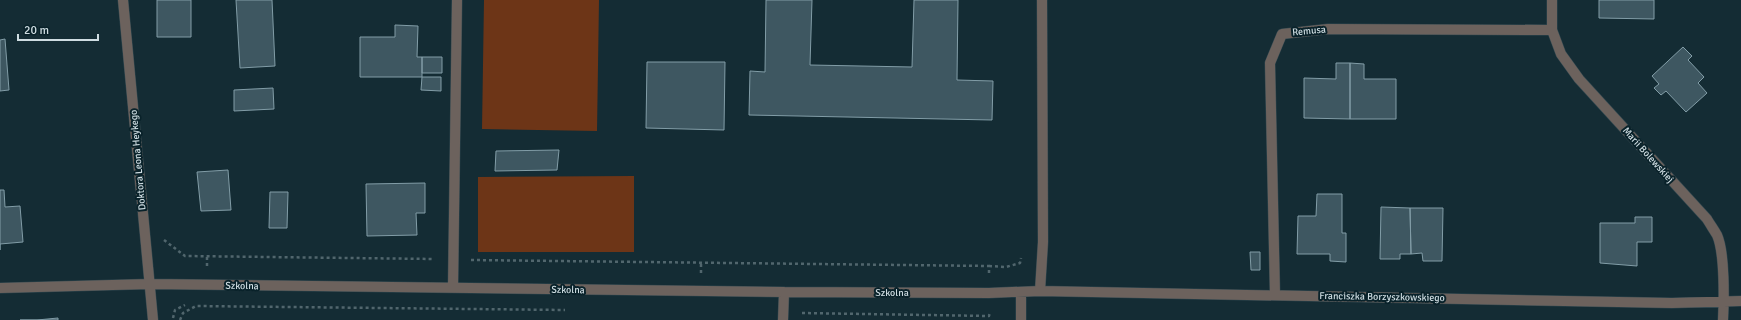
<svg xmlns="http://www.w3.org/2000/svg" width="1741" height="320" font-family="Signika,sans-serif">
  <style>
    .green { fill: #6d3517 }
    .building { fill: #3e5761; stroke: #829da7 }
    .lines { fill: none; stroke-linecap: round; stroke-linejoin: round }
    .minor-casing { stroke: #324850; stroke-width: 11 }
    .path { stroke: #51666d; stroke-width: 2.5; stroke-dasharray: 3 3; stroke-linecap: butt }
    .minor { stroke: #6c625d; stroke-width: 10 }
    .labels { text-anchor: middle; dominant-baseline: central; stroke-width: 4; stroke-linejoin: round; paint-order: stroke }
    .street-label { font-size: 10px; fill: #cfdde2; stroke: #09222a }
  </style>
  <rect width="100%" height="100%" fill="#142c34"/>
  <path class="green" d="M 484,0 L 599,0 L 597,131 L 482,129 Z
    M 634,176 L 634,252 L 478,252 L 478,177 Z"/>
  <path class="building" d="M 157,0 L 191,0 L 191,37 L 157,37 Z
    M 236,0 L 272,0 L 275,66 L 240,68 Z
    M 766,0 L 812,0 L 810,65 L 912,67 L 914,0 L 958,0 L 957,80 L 993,81 L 992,120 L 749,115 L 750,71 L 765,72 Z
    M 1599,0 L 1654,0 L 1654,19 L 1599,18 Z
    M 395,25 L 418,26 L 417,57 L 422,57 L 422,77 L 360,77 L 360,37 L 395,37 Z
    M 5,39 L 9,90 L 0,91 L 0,40 Z
    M 1683,47 L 1692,56 L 1688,60 L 1704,77 L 1698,83 L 1707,93 L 1686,112 L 1666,91 L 1661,95 L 1654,88 L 1659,84 L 1652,76 Z
    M 422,57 L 442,57 L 442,73 L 422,73 Z
    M 647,62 L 725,62 L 724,130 L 646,128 Z
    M 1336,63 L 1350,63 L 1350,119 L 1304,118 L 1304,78 L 1336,79 Z
    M 1350,63 L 1364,64 L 1364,79 L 1396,79 L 1396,119 L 1350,119 Z
    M 422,77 L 441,77 L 441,91 L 421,90 Z
    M 273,88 L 274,109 L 234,111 L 234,90 Z
    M 559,150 L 557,170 L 495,171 L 496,151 Z
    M 228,170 L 231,210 L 201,211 L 197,172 Z
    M 425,183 L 425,213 L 416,213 L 417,235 L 367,236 L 366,184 Z
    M 0,190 L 4,190 L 5,207 L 20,206 L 23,242 L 0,244 L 0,250 Z
    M 270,192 L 288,192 L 287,228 L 269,228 Z
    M 1317,194 L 1342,194 L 1342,233 L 1346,233 L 1346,262 L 1330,261 L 1330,254 L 1297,254 L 1298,216 L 1316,216 Z
    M 1381,207 L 1410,208 L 1411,254 L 1400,254 L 1400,259 L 1380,259 Z
    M 1410,208 L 1443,208 L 1442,261 L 1423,261 L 1422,253 L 1411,254 Z
    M 1635,217 L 1652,217 L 1652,242 L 1637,242 L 1637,266 L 1600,263 L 1600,223 L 1635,223 Z
    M 1250,252 L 1260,252 L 1260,270 L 1251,270 Z
    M 58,318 L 58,320 L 20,320 L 37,320 Z"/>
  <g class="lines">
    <g class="minor-casing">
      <path id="minor" d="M 123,0 L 153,320
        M 1552,0 L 1552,30 L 1561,54 L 1579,79 L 1707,219 C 1710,224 1714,230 1717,235 C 1725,253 1724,300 1723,320
        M 0,288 L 150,284 L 784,292 L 989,293 L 1040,291 L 1043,242 L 1042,0
        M 453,288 L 457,0
        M 1040,291 L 1672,303 L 1741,301
        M 1021,293 L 1021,320
        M 1275,295 L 1270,63 L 1282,34 L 1328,29 L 1552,30
        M 783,320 L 784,292"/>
    </g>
    <path class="path" d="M 164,240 L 185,256 L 434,259
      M 471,260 L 989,266 L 989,275
      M 207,266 L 207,256
      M 989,266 L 1006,267 L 1020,263 L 1021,258
      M 701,273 L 701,263
      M 802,313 L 989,316 L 990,312
      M 173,318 L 175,310 L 185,305
      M 180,320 L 183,313 L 196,306 L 565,310"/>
    <use href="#minor" class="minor"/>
  </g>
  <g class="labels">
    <g class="street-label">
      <text transform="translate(1309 31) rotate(-5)">Remusa</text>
      <text transform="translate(1648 155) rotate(48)">Marii Bolewskiej</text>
      <text transform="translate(138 160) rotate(-95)">Doktora Leona Heykego</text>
      <text transform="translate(242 286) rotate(1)">Szkolna</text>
      <text transform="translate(568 290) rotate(1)">Szkolna</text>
      <text x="892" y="293">Szkolna</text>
      <text transform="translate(1382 297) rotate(1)">Franciszka Borzyszkowskiego</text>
    </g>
  </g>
  <path d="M18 34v6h80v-6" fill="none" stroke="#cfdde2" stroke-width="2"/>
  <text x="24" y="34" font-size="12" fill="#cfdde2" stroke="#09222a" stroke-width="3" paint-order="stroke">20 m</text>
</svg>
